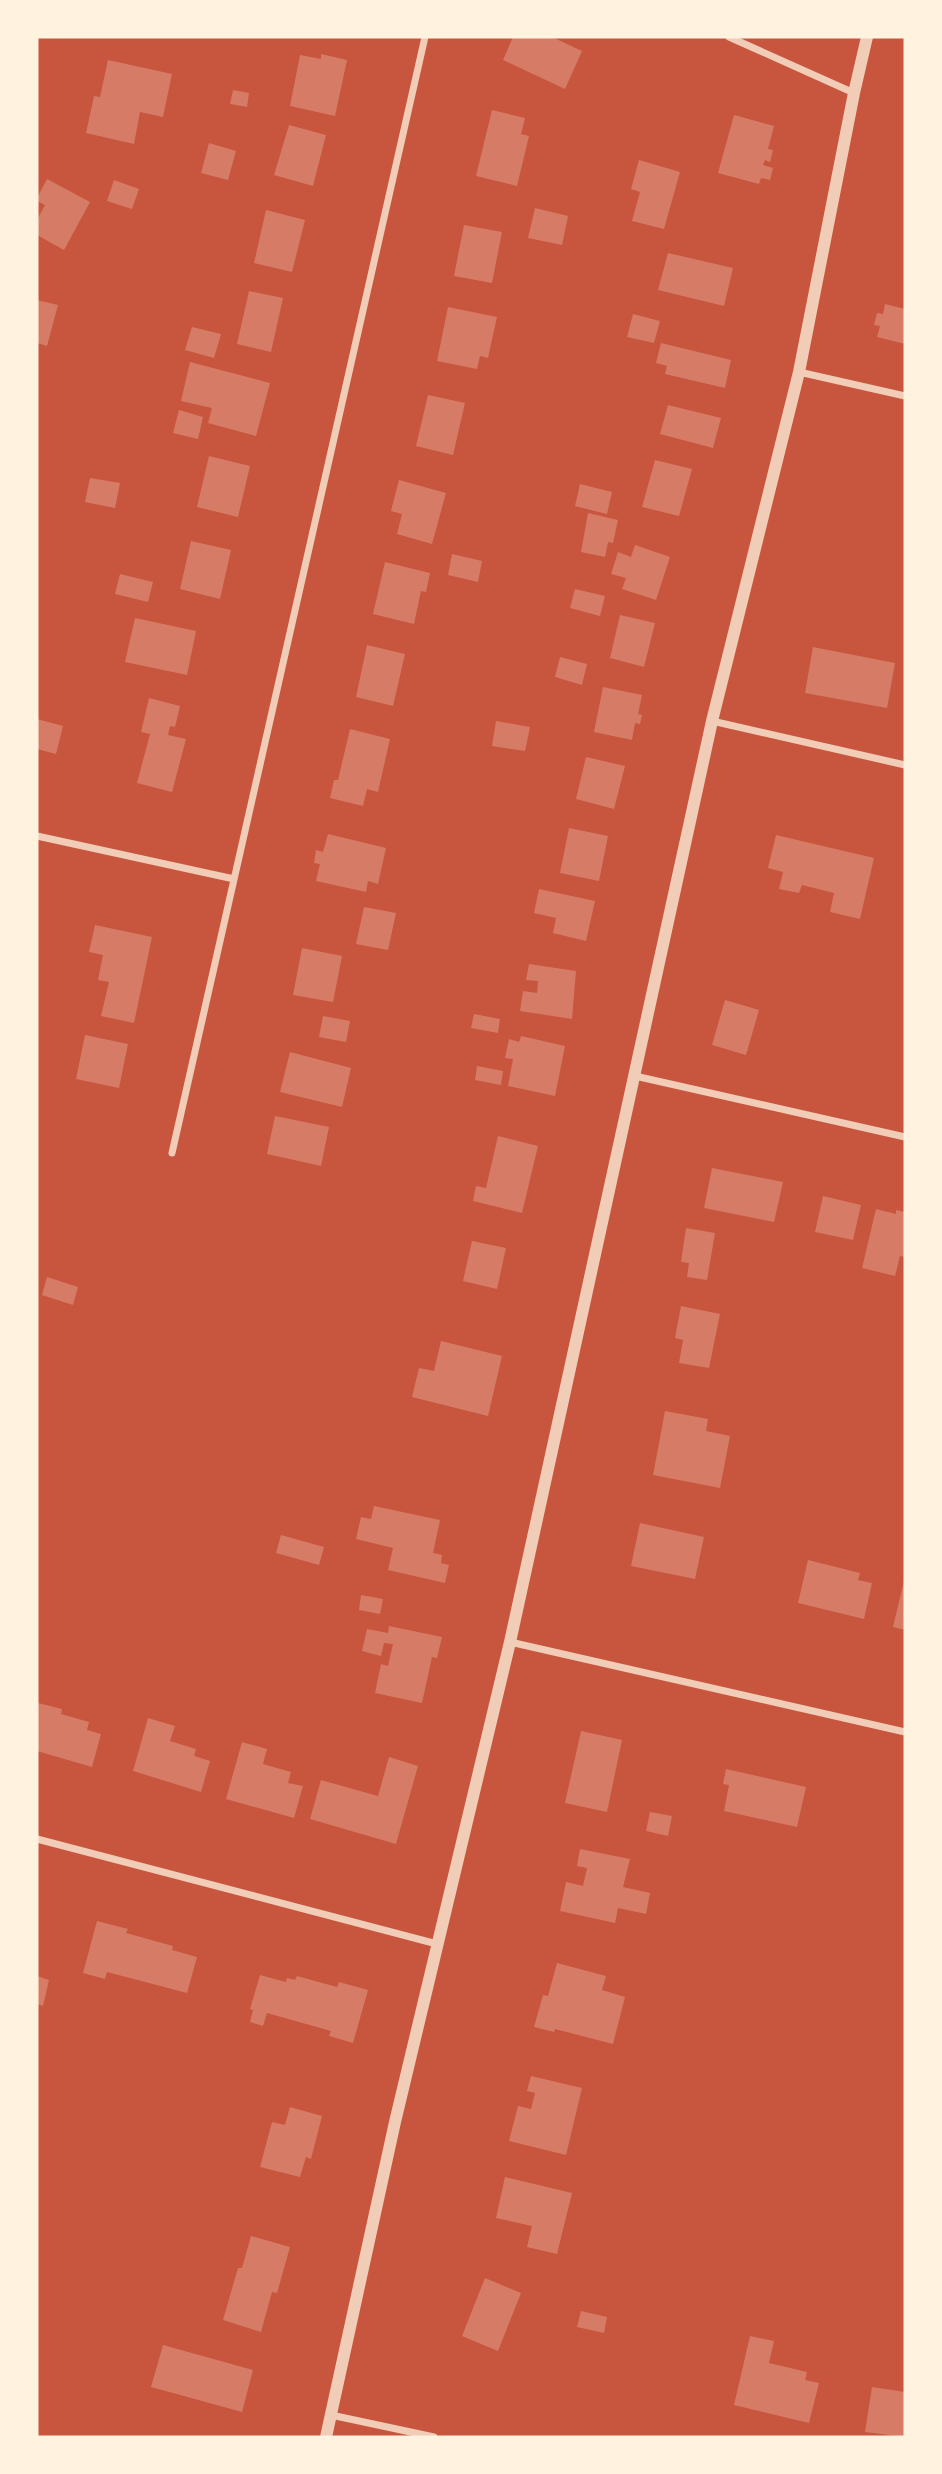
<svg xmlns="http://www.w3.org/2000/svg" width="942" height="2474" font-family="Inter,sans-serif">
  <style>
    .building { fill: #d67c66 }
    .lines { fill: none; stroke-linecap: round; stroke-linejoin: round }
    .minor { stroke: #f1ccb7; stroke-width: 7 }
    .tertiary { stroke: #f1ccb7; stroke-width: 12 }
  </style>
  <rect width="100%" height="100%" fill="#c8553d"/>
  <path class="building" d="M 513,37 L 552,37 L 582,51 L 565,89 L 503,60 Z
    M 321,54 L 347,60 L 335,116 L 290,106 L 300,55 L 321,59 Z
    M 108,60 L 172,74 L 163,117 L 140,112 L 134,144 L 86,133 L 94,96 L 100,97 Z
    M 233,90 L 249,93 L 247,107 L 230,104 Z
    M 492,110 L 525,118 L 521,134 L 529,136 L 517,186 L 476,176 Z
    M 734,115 L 774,126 L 768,149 L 773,150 L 770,162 L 765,160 L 763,165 L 773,168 L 770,180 L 761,178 L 759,184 L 718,173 Z
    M 289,125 L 326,135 L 313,186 L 274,175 Z
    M 209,143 L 236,151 L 228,180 L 201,173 Z
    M 639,160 L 680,172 L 664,229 L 632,221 L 640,192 L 631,189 Z
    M 47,179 L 90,202 L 64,250 L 37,235 L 37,220 L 45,205 L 37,201 L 37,198 Z
    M 114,180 L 139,189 L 132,209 L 107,201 Z
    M 535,208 L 568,216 L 562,245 L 528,238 Z
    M 266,210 L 305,220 L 292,272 L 254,263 Z
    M 464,225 L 502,232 L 492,283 L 454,276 Z
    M 668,253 L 733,268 L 724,306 L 658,290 Z
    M 249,291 L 283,298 L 271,352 L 237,344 Z
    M 37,300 L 58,305 L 47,346 L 37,343 Z
    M 885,304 L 905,309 L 905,344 L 877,337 L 880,326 L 874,325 L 877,313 L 883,314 Z
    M 448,307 L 497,317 L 488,358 L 480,356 L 477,369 L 437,361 Z
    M 633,314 L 660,321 L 654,343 L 627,337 Z
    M 192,327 L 221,334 L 214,358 L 185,350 Z
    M 661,343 L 731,360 L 725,388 L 665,374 L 667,366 L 656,363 Z
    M 190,362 L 270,383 L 256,436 L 208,423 L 212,408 L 181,401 Z
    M 428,395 L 465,403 L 453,455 L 416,446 Z
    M 668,405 L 721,418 L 713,448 L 660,434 Z
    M 179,410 L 203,417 L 198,439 L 173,433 Z
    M 209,456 L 250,466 L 238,517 L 197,507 Z
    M 655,460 L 692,469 L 679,516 L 642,507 Z
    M 90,478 L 120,483 L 115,508 L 85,502 Z
    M 399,480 L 446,493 L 432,544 L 397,534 L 402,514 L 391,511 Z
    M 580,484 L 612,492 L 607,514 L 575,506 Z
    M 588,513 L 618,520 L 613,543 L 608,542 L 605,557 L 581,552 Z
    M 191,541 L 231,550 L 220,599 L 180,589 Z
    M 635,545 L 670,557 L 656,600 L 622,589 L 626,578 L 611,574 L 618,552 L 631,557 Z
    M 452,554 L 482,561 L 478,582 L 448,575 Z
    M 385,562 L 430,573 L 426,592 L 421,591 L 414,624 L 373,614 Z
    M 120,574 L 153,582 L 148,602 L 115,594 Z
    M 575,589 L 605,596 L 600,616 L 570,608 Z
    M 620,615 L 655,623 L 644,667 L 610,658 Z
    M 135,618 L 196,631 L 187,675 L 125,662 Z
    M 367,645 L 405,654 L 393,706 L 356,697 Z
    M 813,647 L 895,663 L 887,708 L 805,693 Z
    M 560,657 L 587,664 L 582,685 L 555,677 Z
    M 603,687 L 642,695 L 638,714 L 642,715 L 640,724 L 635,723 L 632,740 L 594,732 Z
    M 149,698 L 180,706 L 175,727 L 170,726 L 168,735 L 186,739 L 172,792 L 137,783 L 150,734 L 141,732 Z
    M 37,719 L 63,726 L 56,754 L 37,749 Z
    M 496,721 L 530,727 L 525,751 L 492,746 Z
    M 350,729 L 390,739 L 378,792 L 367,789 L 363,806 L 330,798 L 334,780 L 338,780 Z
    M 586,757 L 625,766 L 614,809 L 576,799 Z
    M 569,828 L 608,836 L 599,881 L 560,873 Z
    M 328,834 L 386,848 L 378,884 L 368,881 L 366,892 L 316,881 L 320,864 L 314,863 L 316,850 L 323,852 Z
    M 776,835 L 874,858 L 860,919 L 830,912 L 834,893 L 802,885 L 799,893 L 779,889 L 783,872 L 768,868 Z
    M 539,889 L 595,901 L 586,941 L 553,933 L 556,918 L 534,913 Z
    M 364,907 L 396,913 L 388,950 L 356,944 Z
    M 95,925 L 152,937 L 134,1023 L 101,1016 L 109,982 L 98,980 L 103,955 L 89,952 Z
    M 302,948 L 342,956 L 333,1002 L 293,995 Z
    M 529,964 L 576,971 L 572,1019 L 520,1011 L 523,991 L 537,993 L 538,981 L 526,980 Z
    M 725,1000 L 759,1010 L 746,1055 L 712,1045 Z
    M 474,1014 L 500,1019 L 498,1033 L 471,1028 Z
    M 323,1016 L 350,1021 L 346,1042 L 319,1037 Z
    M 85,1035 L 128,1044 L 119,1088 L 76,1079 Z
    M 521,1036 L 565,1046 L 555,1096 L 508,1086 L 513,1059 L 505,1058 L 509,1039 L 519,1042 Z
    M 290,1052 L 351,1068 L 342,1107 L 280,1092 Z
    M 477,1066 L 503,1071 L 501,1085 L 475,1080 Z
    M 275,1116 L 329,1127 L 321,1166 L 267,1154 Z
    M 498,1136 L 538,1146 L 522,1213 L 473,1201 L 476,1186 L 486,1188 Z
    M 712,1168 L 783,1182 L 774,1222 L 704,1208 Z
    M 823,1196 L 861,1205 L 853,1240 L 815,1232 Z
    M 876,1209 L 896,1214 L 896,1210 L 905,1212 L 905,1257 L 900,1256 L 895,1276 L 862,1268 Z
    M 686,1228 L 715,1233 L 707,1280 L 687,1277 L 689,1263 L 681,1262 Z
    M 472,1241 L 506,1248 L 497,1289 L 463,1281 Z
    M 47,1277 L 78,1287 L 73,1305 L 42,1295 Z
    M 681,1306 L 720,1314 L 709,1368 L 679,1363 L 683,1340 L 675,1338 Z
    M 441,1341 L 502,1356 L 488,1416 L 412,1397 L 419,1368 L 434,1371 Z
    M 665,1411 L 708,1419 L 706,1431 L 730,1436 L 720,1488 L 653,1475 Z
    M 374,1506 L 440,1520 L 433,1553 L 442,1555 L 441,1563 L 449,1565 L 445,1583 L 388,1570 L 393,1548 L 356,1539 L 361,1517 L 371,1519 Z
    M 640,1523 L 704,1537 L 695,1579 L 631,1566 Z
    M 281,1535 L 324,1547 L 319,1565 L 276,1553 Z
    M 808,1560 L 860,1573 L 858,1580 L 872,1583 L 864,1619 L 798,1603 Z
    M 904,1581 L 905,1581 L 905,1630 L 893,1627 Z
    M 361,1595 L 383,1599 L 380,1614 L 359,1610 Z
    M 389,1626 L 442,1637 L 437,1658 L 432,1657 L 422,1703 L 375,1693 L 381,1664 L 388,1666 L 393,1644 L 384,1643 L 381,1656 L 362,1651 L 367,1629 L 388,1633 Z
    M 38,1703 L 62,1709 L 61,1714 L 89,1722 L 87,1730 L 101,1734 L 92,1767 L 37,1751 Z
    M 148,1718 L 175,1726 L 170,1741 L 196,1749 L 194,1756 L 210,1761 L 201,1792 L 133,1771 Z
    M 581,1731 L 622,1740 L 607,1812 L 565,1803 Z
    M 242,1742 L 267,1749 L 263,1764 L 291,1772 L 288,1783 L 303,1786 L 294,1818 L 226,1799 Z
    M 389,1757 L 418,1766 L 396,1844 L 310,1819 L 321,1780 L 378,1796 Z
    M 726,1769 L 806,1787 L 797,1827 L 724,1811 L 729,1785 L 723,1784 Z
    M 650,1812 L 672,1816 L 668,1836 L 646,1831 Z
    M 580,1849 L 630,1859 L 623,1887 L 650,1893 L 646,1914 L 618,1908 L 615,1923 L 560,1911 L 566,1882 L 583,1886 L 587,1868 L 577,1866 Z
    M 97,1921 L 128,1929 L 126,1933 L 173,1946 L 172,1950 L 197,1957 L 187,1993 L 107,1972 L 105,1979 L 83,1973 Z
    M 557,1963 L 606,1976 L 602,1990 L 625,1997 L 613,2044 L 555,2029 L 554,2032 L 534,2027 L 543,1995 L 548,1996 Z
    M 260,1975 L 286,1982 L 287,1978 L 295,1980 L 297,1976 L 337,1987 L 339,1982 L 368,1990 L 353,2043 L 329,2036 L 331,2031 L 267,2013 L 263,2026 L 250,2022 L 253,2010 L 250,2009 Z
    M 37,1976 L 49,1980 L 43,2006 L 37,2004 Z
    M 531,2076 L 582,2088 L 566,2155 L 509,2141 L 518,2106 L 531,2109 L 535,2093 L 527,2091 Z
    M 290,2107 L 322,2116 L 311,2159 L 306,2157 L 300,2177 L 260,2167 L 272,2122 L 285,2125 Z
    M 505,2177 L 572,2193 L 557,2254 L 527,2247 L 532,2226 L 496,2218 Z
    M 251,2236 L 290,2247 L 277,2293 L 272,2292 L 261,2332 L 223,2320 L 238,2268 L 242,2268 Z
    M 485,2278 L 521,2293 L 498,2351 L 462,2336 Z
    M 581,2311 L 607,2317 L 604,2333 L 577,2327 Z
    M 750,2336 L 774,2341 L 769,2363 L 807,2372 L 805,2380 L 819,2383 L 809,2423 L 734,2405 Z
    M 163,2345 L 253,2370 L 242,2412 L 151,2387 Z
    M 872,2387 L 905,2392 L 905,2437 L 865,2432 Z"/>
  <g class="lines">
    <path class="minor" d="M 729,37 L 854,93
      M 799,372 L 905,396
      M 712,721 L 905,765
      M 37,836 L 234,879
      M 635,1076 L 905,1137
      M 172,1153 L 425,37
      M 510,1642 L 905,1732
      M 37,1839 L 437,1944
      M 331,2415 L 434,2437"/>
    <path class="tertiary" d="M 326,2437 L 395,2122 L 510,1642 L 712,721 L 799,372 L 854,93 L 867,37"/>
  </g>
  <rect width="942" height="2474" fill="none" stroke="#fff3e0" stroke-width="77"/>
</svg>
